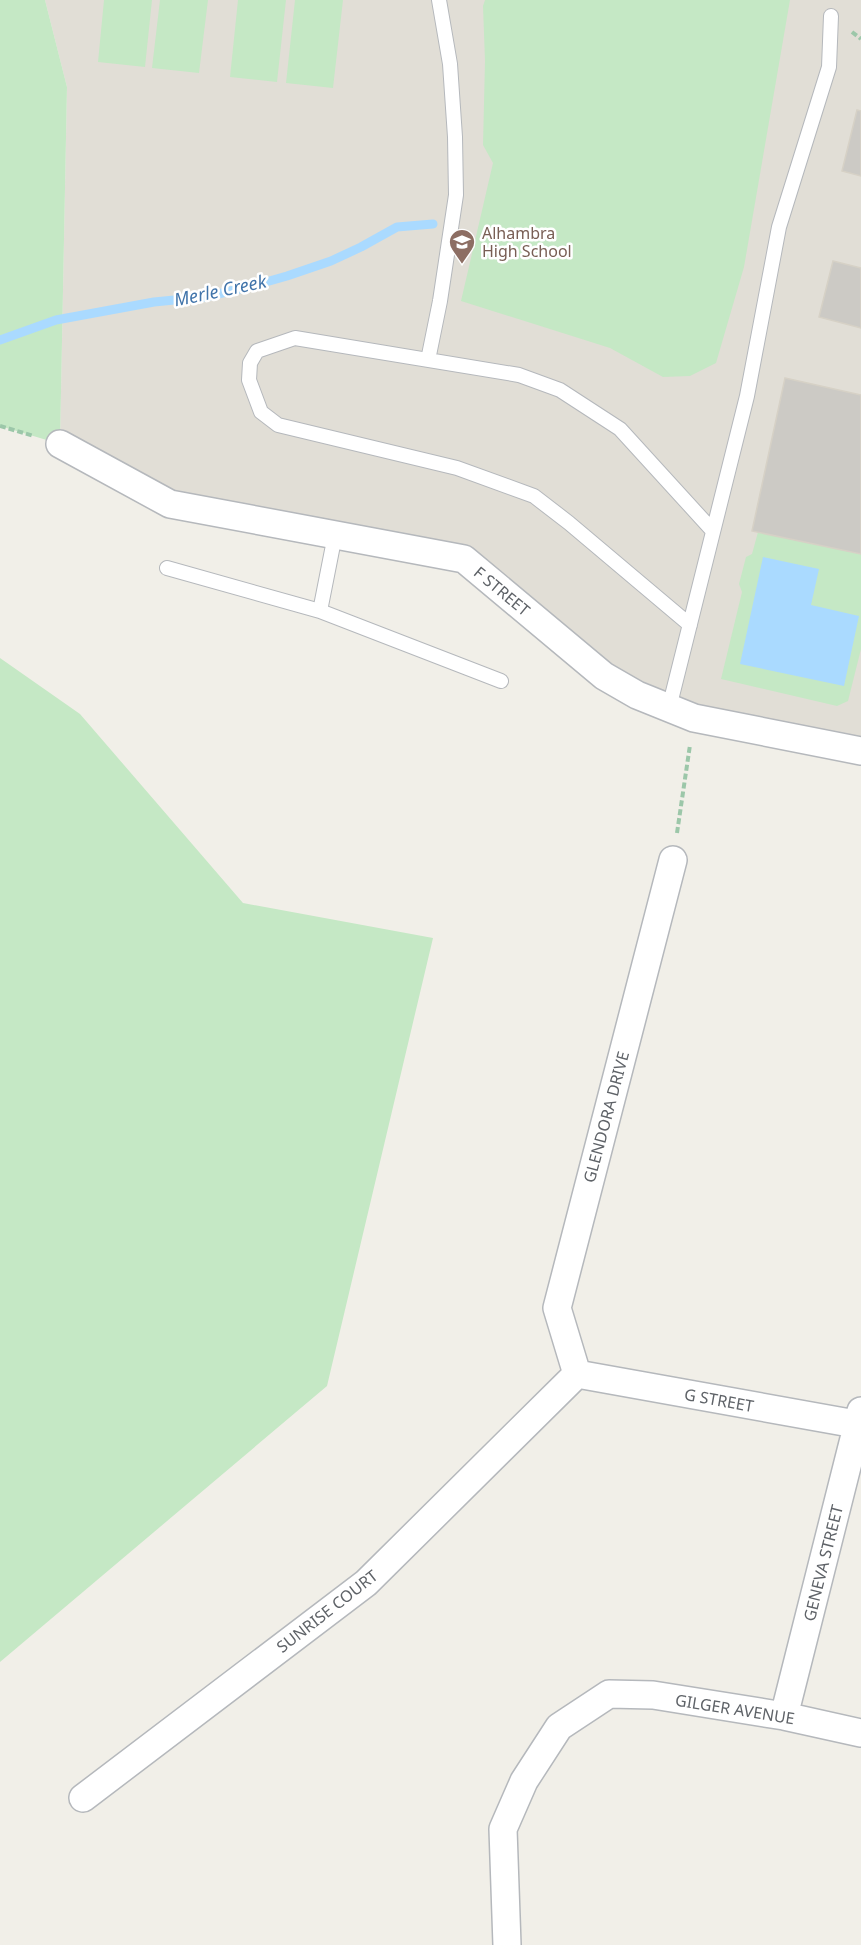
<svg xmlns="http://www.w3.org/2000/svg" width="861" height="1945" font-family="'Noto Sans',sans-serif">
  <style>
    .education { fill: #e1ded6 }
    .green { fill: #c5e8c5 }
    .water { fill: #aadaff }
    .lines { fill: none; stroke-linecap: round; stroke-linejoin: round }
    .stream { stroke: #aadaff; stroke-width: 9 }
    .building { fill: #cccac5; stroke: #d6d1c6; stroke-width: 1.5 }
    .service-casing { stroke: #b5b8bc; stroke-width: 16 }
    .minor-casing { stroke: #b5b8bc; stroke-width: 30 }
    .path { stroke: #9cc7a9; stroke-width: 4; stroke-dasharray: 6 3; stroke-linecap: butt }
    .service { stroke: #fff; stroke-width: 14 }
    .minor { stroke: #fff; stroke-width: 27 }
    .labels { text-anchor: middle; dominant-baseline: central; stroke-width: 5; stroke-linejoin: round; paint-order: stroke }
    .education-label { font-size: 16px; fill: #785e54; stroke: #fff; text-anchor: start }
    .street-label { font-size: 16px; fill: #5f6368; stroke: #fff }
    .water-label { font-size: 18px; font-style: italic; fill: #4174aa; stroke: #fff }
  </style>
  <rect width="100%" height="100%" fill="#f1efe8"/>
  <path class="education" d="M 45,0 L 861,0 L 861,750 L 637,695 L 464,559 L 170,504 L 60,444 L 67,87 Z"/>
  <path class="green" d="M 0,0 L 45,0 L 67,87 L 60,444 L 0,426 Z
    M 104,0 L 152,0 L 145,67 L 98,62 Z
    M 160,0 L 208,0 L 199,73 L 152,68 Z
    M 238,0 L 286,0 L 277,82 L 230,77 Z
    M 295,0 L 343,0 L 333,88 L 286,83 Z
    M 485,0 L 790,0 L 744,267 L 716,363 L 690,376 L 663,377 L 610,348 L 461,301 L 493,163 L 483,145 L 485,61 L 483,6 Z
    M 758,532 L 861,554 L 861,649 L 848,701 L 837,706 L 721,679 L 742,592 L 739,584 L 746,557 L 752,554 Z
    M 0,658 L 80,714 L 243,903 L 433,938 L 327,1386 L 0,1662 Z"/>
  <path class="water" d="M 763,557 L 819,569 L 811,605 L 859,616 L 844,686 L 740,664 Z"/>
  <g class="lines">
    <path class="stream" d="M 0,340 L 56,320 L 154,302 L 205,297 L 248,287 L 287,276 L 331,261 L 361,247 L 397,227 L 433,224"/>
  </g>
  <path class="building" d="M 857,110 L 861,111 L 861,176 L 842,171 Z
    M 833,261 L 861,268 L 861,328 L 819,317 Z
    M 785,378 L 861,395 L 861,554 L 752,531 Z"/>
  <g class="lines">
    <g class="service-casing">
      <path id="service" d="M 428,360 L 440,301 L 456,195 L 455,137 L 450,64 L 439,0
        M 167,568 L 320,611 L 501,681
        M 320,611 L 335,535
        M 690,625 L 569,523 L 534,496 L 457,468 L 278,425 L 261,412 L 249,380 L 250,363 L 257,351 L 295,338 L 519,375 L 560,390 L 620,429 L 713,531
        M 669,708 L 747,396 L 779,227 L 829,67 L 831,16"/>
    </g>
    <g class="minor-casing">
      <path id="minor" d="M 60,444 L 170,504 L 464,559 L 604,676 L 637,695 L 694,718 L 861,751
        M 577,1374 L 557,1308 L 673,860
        M 577,1374 L 861,1425
        M 784,1716 L 861,1411
        M 83,1798 L 366,1583 L 577,1374
        M 507,1945 L 503,1829 L 524,1781 L 559,1727 L 609,1694 L 653,1695 L 784,1716 L 861,1733"/>
    </g>
    <path class="path" d="M 852,32 L 861,39
      M 0,426 L 34,436
      M 677,833 L 690,745"/>
    <use href="#service" class="service"/>
    <use href="#minor" class="minor"/>
  </g>
  <defs>
    <g id="school-pin" transform="scale(1.35)"><path d="M0 17L-7.5 6A9.5 9.5 0 1 1 7.5 6Z" fill="#8d6e63" stroke="#fff"/><path d="M0-5L7-2L0 1L-7-2ZM-4 1L0 2.5L4 1V4Q0 6-4 4Z" fill="#fff"/></g>
  </defs>
  <g fill-rule="evenodd">
    <use href="#school-pin" x="462" y="242"/>
  </g>
  <g class="labels">
    <g class="education-label">
      <text x="482" y="233">Alhambra<tspan x="482" dy="18">High School</tspan></text>
    </g>
    <g class="street-label">
      <text transform="translate(502 591) rotate(40)">F STREET</text>
      <text transform="translate(606 1117) rotate(-75)">GLENDORA DRIVE</text>
      <text transform="translate(719 1400) rotate(10)">G STREET</text>
      <text transform="translate(823 1563) rotate(-76)">GENEVA STREET</text>
      <text transform="translate(327 1611) rotate(-38)">SUNRISE COURT</text>
      <text transform="translate(735 1709) rotate(9)">GILGER AVENUE</text>
    </g>
    <g class="water-label">
      <text transform="translate(220 290) rotate(-12)">Merle Creek</text>
    </g>
  </g>
</svg>
